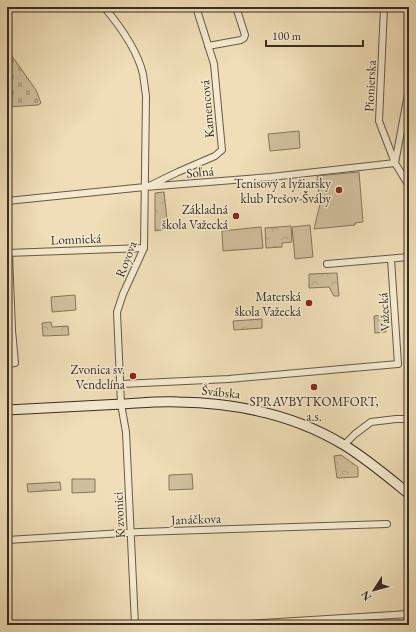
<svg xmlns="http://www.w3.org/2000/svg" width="416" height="632" font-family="'EB Garamond',serif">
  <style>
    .cemetery { fill: url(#cemetery-stones); stroke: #84765e }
    .park { fill: url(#park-crowns); stroke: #84765e }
    .pitch { fill: #d0c09d; stroke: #84765e }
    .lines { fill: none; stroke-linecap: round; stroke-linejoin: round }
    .street-casing { stroke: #665946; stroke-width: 8 }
    .secondary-casing { stroke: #382d20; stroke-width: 11 }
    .street { stroke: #f5ead0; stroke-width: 6 }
    .secondary { stroke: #f5ead0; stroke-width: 9 }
    .poi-dot { fill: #8f2418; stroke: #f5ead0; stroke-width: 1.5 }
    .labels { text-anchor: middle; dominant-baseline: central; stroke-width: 3; stroke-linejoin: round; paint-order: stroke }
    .street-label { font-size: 13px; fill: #382d20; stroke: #f5ead0 }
    .poi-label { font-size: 13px; fill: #382d20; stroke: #f5ead0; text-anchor: end }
  </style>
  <defs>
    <pattern id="cemetery-stones" width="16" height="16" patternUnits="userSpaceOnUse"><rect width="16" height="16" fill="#d0c09d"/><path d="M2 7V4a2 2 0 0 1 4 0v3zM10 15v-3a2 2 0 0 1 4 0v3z" fill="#b3a587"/></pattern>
    <pattern id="park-crowns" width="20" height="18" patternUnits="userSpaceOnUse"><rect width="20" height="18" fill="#d0c09d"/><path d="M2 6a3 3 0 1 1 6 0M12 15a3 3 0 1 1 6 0" fill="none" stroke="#b3a587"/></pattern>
  </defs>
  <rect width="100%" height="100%" fill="#efdeb7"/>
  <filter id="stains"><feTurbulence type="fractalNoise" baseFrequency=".005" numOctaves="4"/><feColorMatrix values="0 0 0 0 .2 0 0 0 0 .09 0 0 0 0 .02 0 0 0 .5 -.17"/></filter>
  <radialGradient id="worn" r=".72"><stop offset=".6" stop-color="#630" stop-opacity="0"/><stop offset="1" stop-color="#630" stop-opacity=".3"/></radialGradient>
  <path class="cemetery" d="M 7,49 L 36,90 L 41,103 L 38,105 L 7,107 Z"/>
  <path class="park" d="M 164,192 L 168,229 L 155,231 L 155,193 Z
    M 291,226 L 292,242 L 282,243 L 282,247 L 266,248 L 265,228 Z
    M 337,273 L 339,296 L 334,296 L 329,287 L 309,288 L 309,274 Z
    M 385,315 L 386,332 L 375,333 L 374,316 Z
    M 262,319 L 262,328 L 234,330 L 233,321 Z
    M 51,322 L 52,327 L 68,326 L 69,335 L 43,336 L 42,323 Z
    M 341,455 L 358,467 L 358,477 L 337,478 L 334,456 Z
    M 60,482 L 61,490 L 28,492 L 27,484 Z"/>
  <path class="pitch" d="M 299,131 L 300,148 L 270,151 L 268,134 Z
    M 359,172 L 363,222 L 355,223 L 355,225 L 314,229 L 320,204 L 317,176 Z
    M 310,225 L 313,257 L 295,259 L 292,227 Z
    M 261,227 L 263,248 L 223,251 L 222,231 Z
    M 75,295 L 76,310 L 52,312 L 51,297 Z
    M 192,474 L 193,489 L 169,490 L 169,475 Z
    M 72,479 L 95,479 L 95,492 L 72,493 Z"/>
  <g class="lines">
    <g class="street-casing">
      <path id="street" d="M 104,7 C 120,26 137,49 143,74 C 144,81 145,89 146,96 L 144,248 L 123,294 L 117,312 L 121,404 L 126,432 L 135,625
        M 384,7 L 379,121 L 395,163 L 409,186
        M 208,46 L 241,40 L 244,38 L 245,35 L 236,7
        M 149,186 L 178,172 L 215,156 L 222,150 L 214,64 L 196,7
        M 7,201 L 145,187 L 271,177 L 395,163 L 409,89
        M 7,253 L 144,248
        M 327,264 L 409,257
        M 7,330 L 12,330 L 9,253
        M 7,364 L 15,363 L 12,330
        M 121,384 L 229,379 L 398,364 L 391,259
        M 344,445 L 355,434 L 371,422 L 396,419 L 409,419
        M 7,461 L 7,463
        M 7,481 L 7,471
        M 7,540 L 140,532 L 387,524
        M 230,625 L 409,614"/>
    </g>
    <g class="secondary-casing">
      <path id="secondary" d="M 7,410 C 45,408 84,406 122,404 C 141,403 160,401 179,402 C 236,403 295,415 344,445 C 367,459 388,477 409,494"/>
    </g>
    <use href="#street" class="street"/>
    <use href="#secondary" class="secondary"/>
  </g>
  <g class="poi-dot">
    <circle cx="339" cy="190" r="4"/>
    <circle cx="236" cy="216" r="4"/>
    <circle cx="309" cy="303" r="4"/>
    <circle cx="133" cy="376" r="4"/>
    <circle cx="314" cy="387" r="4"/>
  </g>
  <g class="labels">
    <g class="street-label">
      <text transform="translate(370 86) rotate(-87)">Pionierska</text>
      <text transform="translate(207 109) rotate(-95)">Kamencová</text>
      <text transform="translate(200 172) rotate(-5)">Soľná</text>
      <text transform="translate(76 239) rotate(-2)">Lomnická</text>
      <text transform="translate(126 259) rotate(-69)">Royova</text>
      <text transform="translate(384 312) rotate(-94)">Važecká</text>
      <text transform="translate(221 392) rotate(6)">Švábska</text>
      <text transform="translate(119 515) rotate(-93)">K zvonici</text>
      <text transform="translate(196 519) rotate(-2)">Janáčkova</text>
    </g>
    <g class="poi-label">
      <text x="331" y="183">Tenisový a lyžiarsky<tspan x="331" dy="15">klub Prešov-Šváby</tspan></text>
      <text x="228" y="209">Základná<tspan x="228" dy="15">škola Važecká</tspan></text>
      <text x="301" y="296">Materská<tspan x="301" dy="15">škola Važecká</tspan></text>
      <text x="125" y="369">Zvonica sv.<tspan x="125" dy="15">Vendelína</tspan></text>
      <text x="314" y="401" text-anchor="middle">SPRAVBYTKOMFORT,<tspan x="314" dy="15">a.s.</tspan></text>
    </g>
  </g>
  <rect width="416" height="632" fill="none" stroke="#efdeb7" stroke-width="24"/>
  <rect x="8" y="8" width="400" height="616" fill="none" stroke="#382d20" stroke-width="2"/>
  <rect x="12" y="12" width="392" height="608" fill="none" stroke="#382d20"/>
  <g transform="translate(374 590) rotate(234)" stroke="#f5ead0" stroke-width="3" paint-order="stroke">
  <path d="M0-3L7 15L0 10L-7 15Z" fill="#382d20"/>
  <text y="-6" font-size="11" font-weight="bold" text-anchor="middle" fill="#382d20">N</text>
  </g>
  <path d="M266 40v6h97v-6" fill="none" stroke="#382d20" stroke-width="2"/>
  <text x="272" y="40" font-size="12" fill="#382d20" stroke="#f5ead0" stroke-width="3" paint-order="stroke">100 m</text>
  <rect width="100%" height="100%" filter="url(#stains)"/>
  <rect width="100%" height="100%" fill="url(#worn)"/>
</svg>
